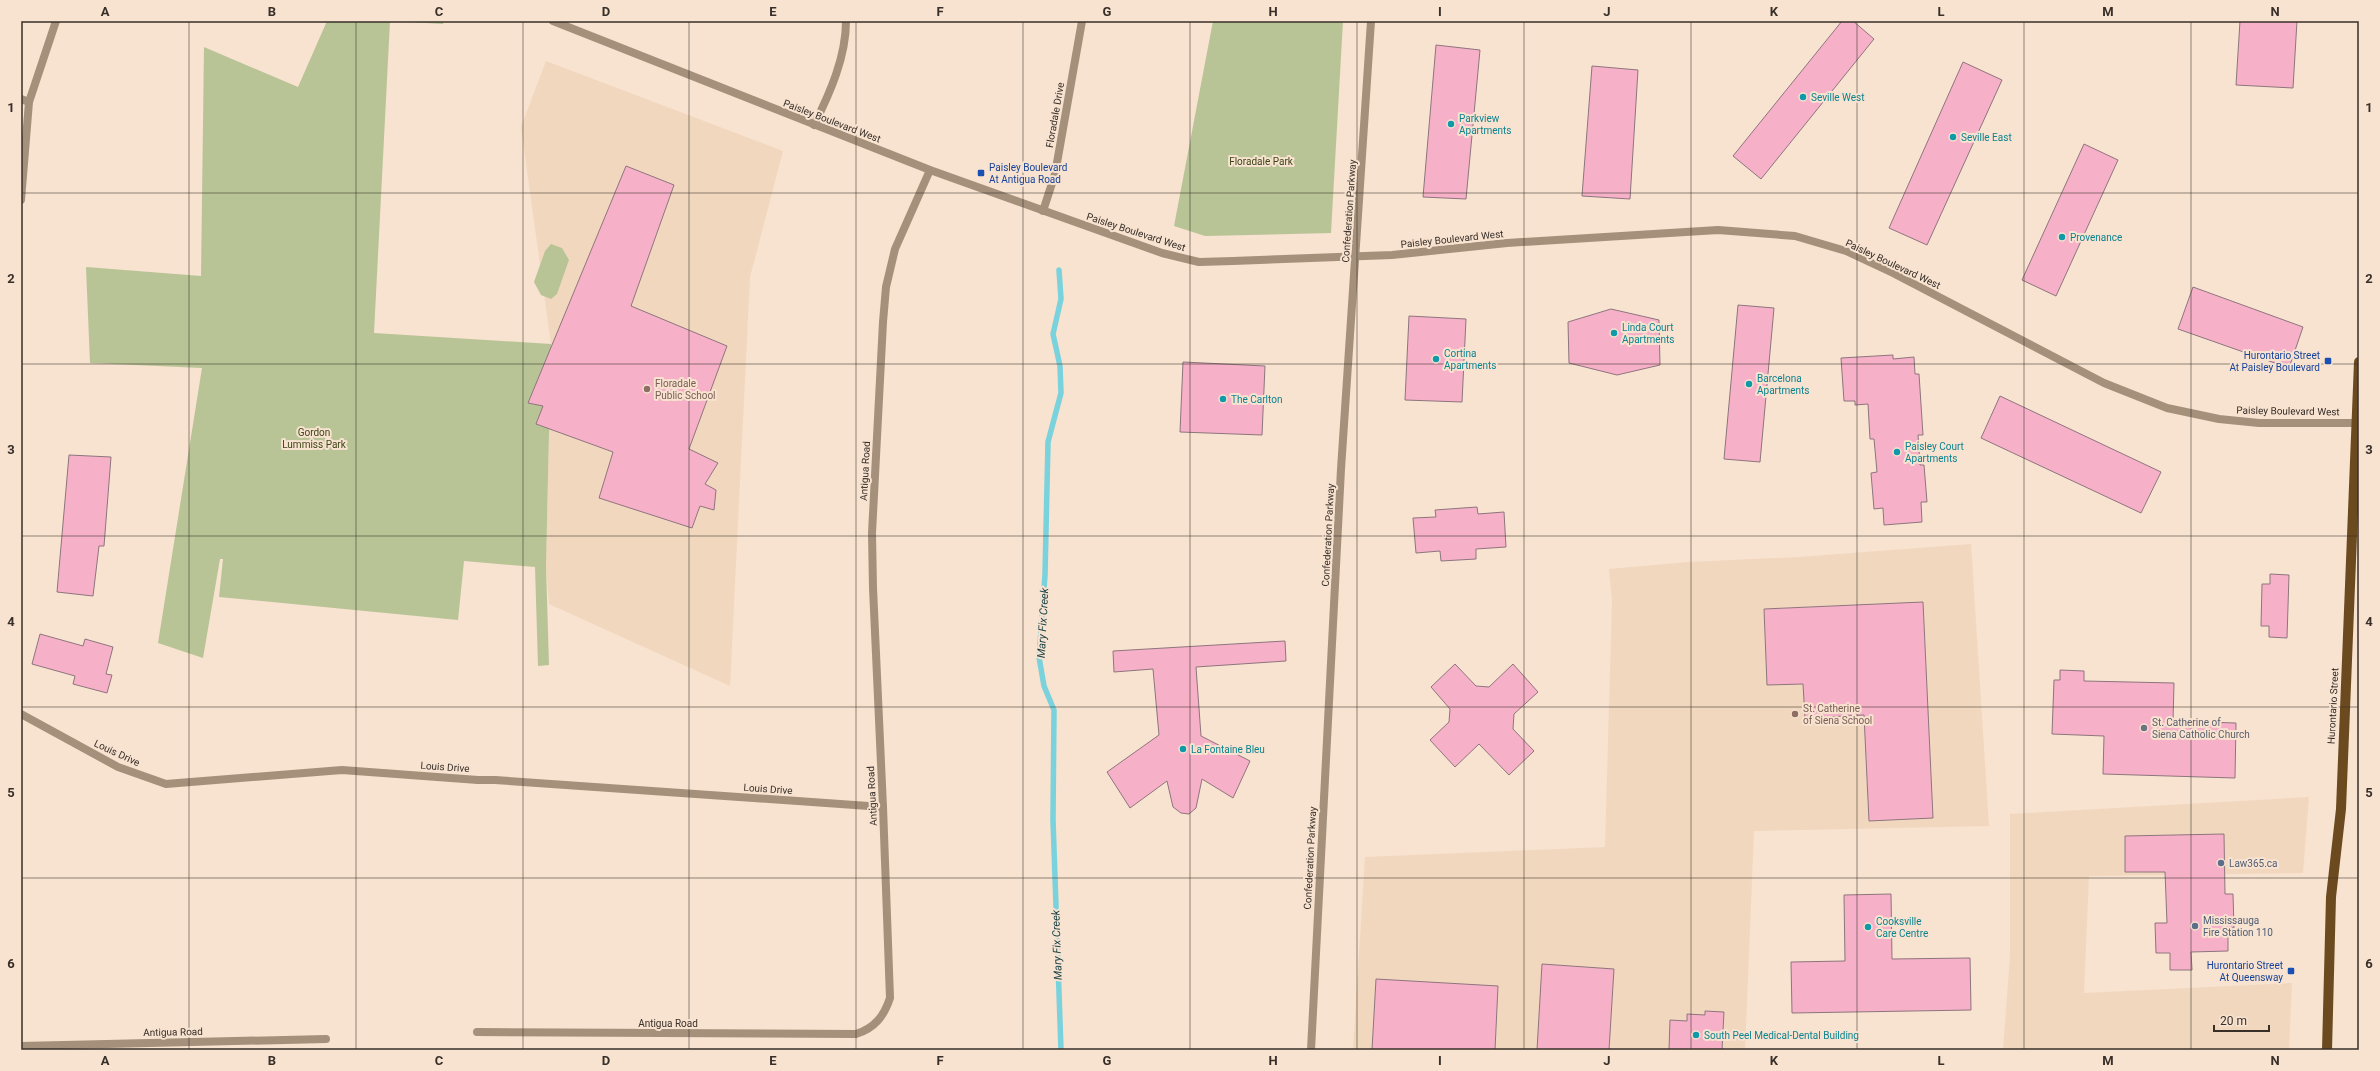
<svg xmlns="http://www.w3.org/2000/svg" width="2380" height="1071" font-family="Roboto,sans-serif">
  <style>
    .built { fill: #f2d7bf }
    .green { fill: #b8c496 }
    .lines { fill: none; stroke-linecap: round; stroke-linejoin: round }
    .stream { stroke: #7ad2dc; stroke-width: 5.5 }
    .building { fill: #f6b1c9; stroke: #8e757d }
    .minor { stroke: #a4907b; stroke-width: 8 }
    .tertiary { stroke: #a4907b; stroke-width: 8 }
    .primary { stroke: #6b4a1f; stroke-width: 10 }
    .grid { fill: none; stroke: #372f28; stroke-width: 1; stroke-opacity: 0.55 }
    .culture-dot { fill: #0f9aa8; stroke: #f8e2d0; stroke-width: 1.5 }
    .transit-dot { fill: #1a4fb4; stroke: #f8e2d0; stroke-width: 1.5 }
    .education-dot { fill: #8d6e63; stroke: #f8e2d0; stroke-width: 1.5 }
    .worship-dot { fill: #6b7280; stroke: #f8e2d0; stroke-width: 1.5 }
    .service-dot { fill: #5c6f8a; stroke: #f8e2d0; stroke-width: 1.5 }
    .labels { text-anchor: middle; dominant-baseline: central; stroke-width: 4; stroke-linejoin: round; paint-order: stroke }
    .culture-label { font-size: 10px; fill: #0d838f; stroke: #f8e2d0; text-anchor: start }
    .street-label { font-size: 10px; fill: #372f28; stroke: #f8e2d0 }
    .park-label { font-size: 10px; fill: #3a4415; stroke: #f8e2d0 }
    .transit-label { font-size: 10px; fill: #164399; stroke: #f8e2d0; text-anchor: end }
    .education-label { font-size: 10px; fill: #785e54; stroke: #f8e2d0; text-anchor: start }
    .worship-label { font-size: 10px; fill: #5b616d; stroke: #f8e2d0; text-anchor: start }
    .service-label { font-size: 10px; fill: #4e5e75; stroke: #f8e2d0; text-anchor: start }
    .water-label { font-size: 11px; font-style: italic; fill: #153f43; stroke: #f8e2d0 }
    .neatline { fill: none; stroke: #372f28; stroke-width: 1.5 }
    .grid-label { font-size: 13px; text-anchor: middle; font-weight: bold; fill: #372f28 }
  </style>
  <rect width="100%" height="100%" fill="#f8e2d0"/>
  <path class="built" d="M 546,61 L 783,151 L 750,277 L 730,686 L 549,604 L 546,566 L 551,344 L 521,127 Z
    M 1971,544 L 1989,826 L 1754,831 L 1745,1050 L 1353,1050 L 1365,857 L 1605,847 L 1612,601 L 1609,569 L 1688,562 L 1799,557 Z
    M 2309,797 L 2303,873 L 2089,876 L 2084,993 L 2292,983 L 2289,1050 L 2003,1050 L 2010,956 L 2010,814 Z"/>
  <path class="green" d="M 327,21 L 444,21 L 443,24 L 390,21 L 374,333 L 551,344 L 546,566 L 549,665 L 538,666 L 535,567 L 464,561 L 458,620 L 219,597 L 223,559 L 220,559 L 203,658 L 158,643 L 202,368 L 90,363 L 86,267 L 201,276 L 204,47 L 298,87 Z
    M 1213,21 L 1343,21 L 1331,233 L 1205,236 L 1174,226 Z
    M 551,244 L 562,248 L 569,260 L 557,294 L 551,299 L 541,295 L 534,282 L 545,251 Z"/>
  <g class="lines">
    <path class="stream" d="M 1059,270 L 1061,299 L 1053,334 L 1060,366 L 1061,393 L 1048,442 L 1045,575 L 1039,657 L 1044,686 L 1054,710 L 1053,820 L 1061,1050"/>
  </g>
  <path class="building" d="M 1842,21 L 1853,21 L 1874,39 L 1761,179 L 1733,156 Z
    M 2240,21 L 2297,21 L 2293,88 L 2236,85 Z
    M 1436,45 L 1480,50 L 1466,199 L 1423,197 Z
    M 1963,62 L 2002,80 L 1927,245 L 1889,228 Z
    M 1592,66 L 1638,70 L 1630,199 L 1582,196 Z
    M 2084,144 L 2118,160 L 2056,296 L 2022,280 Z
    M 626,166 L 674,185 L 631,306 L 727,346 L 689,449 L 718,463 L 705,484 L 716,490 L 714,510 L 700,506 L 692,528 L 599,498 L 613,452 L 536,424 L 543,406 L 528,403 Z
    M 2193,287 L 2303,327 L 2289,368 L 2178,329 Z
    M 1738,305 L 1774,308 L 1760,462 L 1724,459 Z
    M 1611,309 L 1659,320 L 1660,365 L 1617,375 L 1569,363 L 1568,322 Z
    M 1409,316 L 1466,319 L 1462,402 L 1405,400 Z
    M 1893,355 L 1893,359 L 1914,357 L 1915,374 L 1919,374 L 1923,435 L 1918,435 L 1920,465 L 1924,465 L 1927,502 L 1921,502 L 1922,522 L 1884,525 L 1883,508 L 1874,509 L 1871,473 L 1877,472 L 1874,439 L 1870,439 L 1868,404 L 1855,405 L 1855,401 L 1844,401 L 1841,358 Z
    M 1183,362 L 1265,366 L 1262,435 L 1180,432 Z
    M 2000,396 L 2161,472 L 2141,513 L 1981,438 Z
    M 69,455 L 111,457 L 104,546 L 99,546 L 93,596 L 57,592 Z
    M 1477,507 L 1478,514 L 1504,512 L 1506,547 L 1476,549 L 1476,559 L 1441,561 L 1440,551 L 1416,553 L 1413,518 L 1436,517 L 1435,510 Z
    M 2270,574 L 2289,575 L 2287,638 L 2269,637 L 2269,626 L 2261,626 L 2262,584 L 2270,584 Z
    M 1923,602 L 1933,818 L 1869,821 L 1864,715 L 1805,718 L 1803,684 L 1767,685 L 1764,609 Z
    M 40,634 L 83,646 L 85,639 L 113,647 L 106,674 L 112,675 L 107,693 L 73,684 L 75,676 L 32,664 Z
    M 1285,641 L 1286,661 L 1196,667 L 1201,736 L 1250,761 L 1233,798 L 1202,779 L 1196,808 L 1189,814 L 1181,813 L 1173,807 L 1167,781 L 1130,808 L 1107,772 L 1159,735 L 1153,669 L 1114,672 L 1113,651 Z
    M 1455,664 L 1476,686 L 1489,687 L 1513,664 L 1538,692 L 1514,714 L 1513,729 L 1534,751 L 1509,775 L 1479,744 L 1455,767 L 1430,740 L 1449,722 L 1450,709 L 1431,687 Z
    M 2060,670 L 2084,671 L 2084,681 L 2174,683 L 2173,721 L 2236,723 L 2235,778 L 2103,774 L 2104,736 L 2052,734 L 2054,680 L 2060,680 Z
    M 2224,834 L 2225,894 L 2233,894 L 2234,928 L 2228,928 L 2228,951 L 2191,952 L 2192,970 L 2170,970 L 2170,953 L 2156,953 L 2155,923 L 2167,923 L 2165,872 L 2125,872 L 2125,836 Z
    M 1891,894 L 1892,959 L 1970,958 L 1971,1010 L 1792,1013 L 1791,962 L 1845,961 L 1844,895 Z
    M 1542,964 L 1614,969 L 1609,1050 L 1537,1050 Z
    M 1376,979 L 1498,986 L 1495,1050 L 1372,1050 Z
    M 1705,1011 L 1724,1012 L 1722,1050 L 1669,1050 L 1670,1020 L 1687,1021 L 1687,1014 L 1705,1015 Z"/>
  <g class="lines">
    <path class="minor" d="M 21,99 L 29,102
      M 814,125 C 830,93 846,57 846,21
      M 1043,211 L 1055,174 L 1082,21
      M 478,780 L 495,780
      M 477,1032 L 856,1034 C 875,1028 884,1016 890,998 L 883,807
      M 21,1046 L 326,1039"/>
    <path class="tertiary" d="M 553,21 L 930,170 L 1162,253 L 1199,262 L 1233,261 L 1392,255 L 1507,243 L 1718,230 L 1795,236 L 1846,251 L 1893,273 L 2104,383 L 2167,408 L 2219,419 L 2259,423 L 2359,423
      M 21,200 L 29,102 L 56,21
      M 21,714 L 118,767 L 166,784 L 342,770 L 478,780
      M 495,780 L 883,807 L 873,588 L 872,533 L 883,322 L 886,287 L 895,249 L 930,170
      M 1311,1050 L 1341,469 L 1371,21"/>
    <path class="primary" d="M 2327,1050 L 2331,897 L 2341,809 L 2359,362"/>
  </g>
  <path class="grid" d="M 189,21 L 189,1050M 356,21 L 356,1050M 523,21 L 523,1050M 689,21 L 689,1050M 856,21 L 856,1050M 1023,21 L 1023,1050M 1190,21 L 1190,1050M 1357,21 L 1357,1050M 1524,21 L 1524,1050M 1691,21 L 1691,1050M 1857,21 L 1857,1050M 2024,21 L 2024,1050M 2191,21 L 2191,1050M 21,193 L 2359,193M 21,364 L 2359,364M 21,536 L 2359,536M 21,707 L 2359,707M 21,878 L 2359,878"/>
  <g class="culture-dot">
    <circle cx="1803" cy="97" r="4"/>
    <circle cx="1451" cy="124" r="4"/>
    <circle cx="1953" cy="137" r="4"/>
    <circle cx="2062" cy="237" r="4"/>
    <circle cx="1614" cy="333" r="4"/>
    <circle cx="1436" cy="359" r="4"/>
    <circle cx="1749" cy="384" r="4"/>
    <circle cx="1223" cy="399" r="4"/>
    <circle cx="1897" cy="452" r="4"/>
    <circle cx="1183" cy="749" r="4"/>
    <circle cx="1868" cy="927" r="4"/>
    <circle cx="1696" cy="1035" r="4"/>
  </g>
  <g class="transit-dot">
    <rect x="977" y="169" width="8" height="8" rx="2"/>
    <rect x="2324" y="357" width="8" height="8" rx="2"/>
    <rect x="2287" y="967" width="8" height="8" rx="2"/>
  </g>
  <g class="education-dot">
    <circle cx="647" cy="389" r="4"/>
    <circle cx="1795" cy="714" r="4"/>
  </g>
  <circle class="worship-dot" cx="2144" cy="728" r="4"/>
  <g class="service-dot">
    <circle cx="2221" cy="863" r="4"/>
    <circle cx="2195" cy="926" r="4"/>
  </g>
  <g class="labels">
    <g class="culture-label">
      <text x="1811" y="97">Seville West</text>
      <text x="1459" y="118">Parkview<tspan x="1459" dy="12">Apartments</tspan></text>
      <text x="1961" y="137">Seville East</text>
      <text x="2070" y="237">Provenance</text>
      <text x="1622" y="327">Linda Court<tspan x="1622" dy="12">Apartments</tspan></text>
      <text x="1444" y="353">Cortina<tspan x="1444" dy="12">Apartments</tspan></text>
      <text x="1757" y="378">Barcelona<tspan x="1757" dy="12">Apartments</tspan></text>
      <text x="1231" y="399">The Carlton</text>
      <text x="1905" y="446">Paisley Court<tspan x="1905" dy="12">Apartments</tspan></text>
      <text x="1191" y="749">La Fontaine Bleu</text>
      <text x="1876" y="921">Cooksville<tspan x="1876" dy="12">Care Centre</tspan></text>
      <text x="1704" y="1035">South Peel Medical-Dental Building</text>
    </g>
    <g class="street-label">
      <text transform="translate(1055 115) rotate(-80)">Floradale Drive</text>
      <text transform="translate(832 121) rotate(21)">Paisley Boulevard West</text>
      <text transform="translate(1349 211) rotate(-86)">Confederation Parkway</text>
      <text transform="translate(1136 232) rotate(18)">Paisley Boulevard West</text>
      <text transform="translate(1452 239) rotate(-6)">Paisley Boulevard West</text>
      <text transform="translate(1893 264) rotate(25)">Paisley Boulevard West</text>
      <text transform="translate(2288 411) rotate(1)">Paisley Boulevard West</text>
      <text transform="translate(865 471) rotate(-87)">Antigua Road</text>
      <text transform="translate(1328 535) rotate(-87)">Confederation Parkway</text>
      <text transform="translate(2333 706) rotate(-87)">Hurontario Street</text>
      <text transform="translate(117 753) rotate(25)">Louis Drive</text>
      <text transform="translate(445 767) rotate(4)">Louis Drive</text>
      <text transform="translate(768 789) rotate(4)">Louis Drive</text>
      <text transform="translate(872 796) rotate(-93)">Antigua Road</text>
      <text transform="translate(1310 858) rotate(-87)">Confederation Parkway</text>
      <text x="668" y="1023">Antigua Road</text>
      <text transform="translate(173 1032) rotate(-1)">Antigua Road</text>
    </g>
    <g class="park-label">
      <text x="1261" y="161">Floradale Park</text>
      <text x="314" y="432">Gordon<tspan x="314" dy="12">Lummiss Park</tspan></text>
    </g>
    <g class="transit-label">
      <text x="989" y="167" text-anchor="start">Paisley Boulevard<tspan x="989" dy="12">At Antigua Road</tspan></text>
      <text x="2320" y="355">Hurontario Street<tspan x="2320" dy="12">At Paisley Boulevard</tspan></text>
      <text x="2283" y="965">Hurontario Street<tspan x="2283" dy="12">At Queensway</tspan></text>
    </g>
    <g class="education-label">
      <text x="655" y="383">Floradale<tspan x="655" dy="12">Public School</tspan></text>
      <text x="1803" y="708">St. Catherine<tspan x="1803" dy="12">of Siena School</tspan></text>
    </g>
    <g class="worship-label">
      <text x="2152" y="722">St. Catherine of<tspan x="2152" dy="12">Siena Catholic Church</tspan></text>
    </g>
    <g class="service-label">
      <text x="2229" y="863">Law365.ca</text>
      <text x="2203" y="920">Mississauga<tspan x="2203" dy="12">Fire Station 110</tspan></text>
    </g>
    <g class="water-label">
      <text transform="translate(1043 623) rotate(-87)">Mary Fix Creek</text>
      <text transform="translate(1057 945) rotate(-92)">Mary Fix Creek</text>
    </g>
  </g>
  <rect width="2380" height="1071" fill="none" stroke="#f8e2d0" stroke-width="44"/>
  <path d="M2214 1025v6h55v-6" fill="none" stroke="#372f28" stroke-width="2"/>
  <text x="2220" y="1025" font-size="12" fill="#372f28" stroke="#f8e2d0" stroke-width="3" paint-order="stroke">20 m</text>
  <rect x="22" y="22" width="2336" height="1027" class="neatline"/>
  <g class="grid-label">
    <text x="105" y="16">A</text>
    <text x="272" y="16">B</text>
    <text x="439" y="16">C</text>
    <text x="606" y="16">D</text>
    <text x="773" y="16">E</text>
    <text x="940" y="16">F</text>
    <text x="1107" y="16">G</text>
    <text x="1273" y="16">H</text>
    <text x="1440" y="16">I</text>
    <text x="1607" y="16">J</text>
    <text x="1774" y="16">K</text>
    <text x="1941" y="16">L</text>
    <text x="2108" y="16">M</text>
    <text x="2275" y="16">N</text>
    <text x="11" y="112">1</text>
    <text x="2369" y="112">1</text>
    <text x="11" y="283">2</text>
    <text x="2369" y="283">2</text>
    <text x="11" y="454">3</text>
    <text x="2369" y="454">3</text>
    <text x="11" y="626">4</text>
    <text x="2369" y="626">4</text>
    <text x="11" y="797">5</text>
    <text x="2369" y="797">5</text>
    <text x="11" y="968">6</text>
    <text x="2369" y="968">6</text>
    <text x="105" y="1065">A</text>
    <text x="272" y="1065">B</text>
    <text x="439" y="1065">C</text>
    <text x="606" y="1065">D</text>
    <text x="773" y="1065">E</text>
    <text x="940" y="1065">F</text>
    <text x="1107" y="1065">G</text>
    <text x="1273" y="1065">H</text>
    <text x="1440" y="1065">I</text>
    <text x="1607" y="1065">J</text>
    <text x="1774" y="1065">K</text>
    <text x="1941" y="1065">L</text>
    <text x="2108" y="1065">M</text>
    <text x="2275" y="1065">N</text>
  </g>
</svg>
